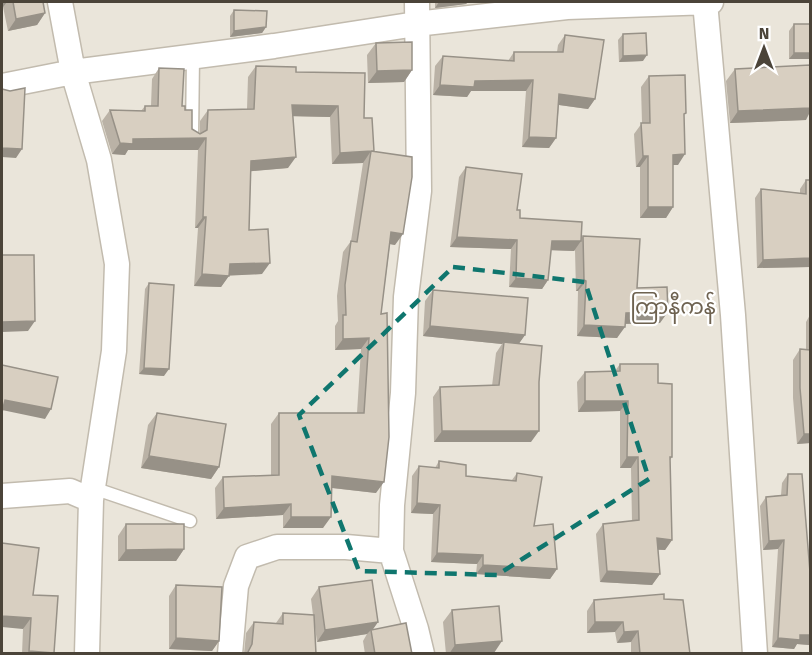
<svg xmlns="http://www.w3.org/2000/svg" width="812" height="655" font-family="'Fira Sans','Noto Sans Myanmar',sans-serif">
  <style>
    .residential { fill: #eae5da }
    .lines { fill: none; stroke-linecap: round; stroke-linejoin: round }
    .service-casing { stroke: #c2bbae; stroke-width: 15 }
    .minor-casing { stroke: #c2bbae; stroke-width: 27 }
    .service { stroke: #fff; stroke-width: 12 }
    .minor { stroke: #fff; stroke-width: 24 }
    .wall { fill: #bab2a6 }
    .shaded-wall { fill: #979187 }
    .building { fill: #d8cfc1; stroke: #979187; stroke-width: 1.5 }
    .marked { fill: none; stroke: #0f766e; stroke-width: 4.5; stroke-dasharray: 12 8; stroke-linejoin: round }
    .labels { text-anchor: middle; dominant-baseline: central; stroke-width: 4.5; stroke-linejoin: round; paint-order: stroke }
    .quarter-label { font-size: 21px; fill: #6e6250; stroke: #fff }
  </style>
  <rect width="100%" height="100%" fill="#f6f3ec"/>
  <path class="residential" d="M 2,2 L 810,2 L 810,653 L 2,653 Z"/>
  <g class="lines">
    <g class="service-casing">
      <path id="service" d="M 192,137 L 193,57
        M 93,488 L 190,521"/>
    </g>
    <g class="minor-casing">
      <path id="minor" d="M 60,2 L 73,72 L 99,160 L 117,264 L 114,351 L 91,500 L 87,654
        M 417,2 L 419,191 L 406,297 L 403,393 L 392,505 L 391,551 L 416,629 L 422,654
        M 705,2 L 733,315 L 755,654
        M 2,86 L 73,72 L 274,46 L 416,24 L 567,7 L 711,2
        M 2,496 L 70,491 L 91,500
        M 230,654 L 236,586 L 247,557 L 277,547 L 346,547 L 391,551"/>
    </g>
    <use href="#service" class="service"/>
    <use href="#minor" class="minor"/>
  </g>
  <path class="wall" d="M 2,2 L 43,2 L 45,13 L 37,25 L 8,31 Z
    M 435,2 L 468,2 L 466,4 L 435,8 Z
    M 234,10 L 266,27 L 262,33 L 230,37 L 230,16 Z
    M 794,24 L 810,59 L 789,59 L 789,31 Z
    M 623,34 L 643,61 L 619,62 L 618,40 Z
    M 565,35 L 595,99 L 588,109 L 559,105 L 556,138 L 549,148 L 522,147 L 526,91 L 471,91 L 467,97 L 433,95 L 435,66 L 443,56 L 508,61 L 514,52 L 557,52 L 558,45 Z
    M 376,43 L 412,70 L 404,82 L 368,83 L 367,55 Z
    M 256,66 L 296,72 L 364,118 L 374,151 L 395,245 L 390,244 L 381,314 L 376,493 L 332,488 L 323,528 L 283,528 L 283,515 L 216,519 L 215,488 L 223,477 L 271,475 L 271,424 L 279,413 L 357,413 L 361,349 L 335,350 L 335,326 L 338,321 L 337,296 L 343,252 L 351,241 L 363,163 L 332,164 L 330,117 L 293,116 L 288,168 L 251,171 L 249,230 L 262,274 L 229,275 L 221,287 L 194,286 L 198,228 L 195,228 L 198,150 L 128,150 L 125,155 L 112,154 L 102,121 L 110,110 L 141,111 L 145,106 L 151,106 L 152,79 L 159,68 L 185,110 L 192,129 L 200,134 L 200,121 L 208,110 L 247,109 L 248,77 Z
    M 735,69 L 806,120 L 730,123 L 726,81 Z
    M 649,76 L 684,117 L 678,165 L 673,165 L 673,207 L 666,218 L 640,218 L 640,167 L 636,167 L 634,134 L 642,123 L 641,87 Z
    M 466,167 L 517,210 L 520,218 L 581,238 L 583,236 L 637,288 L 660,323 L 625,324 L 617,338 L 577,336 L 578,291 L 576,291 L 575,250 L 574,251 L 551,250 L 548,280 L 542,289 L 509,287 L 511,249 L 450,247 L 459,177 Z
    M 806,180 L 810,267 L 757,268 L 755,198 L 761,189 L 800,193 L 800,189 Z
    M 149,283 L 164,376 L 139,374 L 145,289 Z
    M 433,290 L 525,335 L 519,343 L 531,442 L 434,442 L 433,397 L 440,387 L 492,386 L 496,353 L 502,344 L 423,336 L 425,301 Z
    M 810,315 L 810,443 L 797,444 L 793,398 L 793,360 L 800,349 L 806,350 L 806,322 Z
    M 620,364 L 658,383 L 672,457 L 670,460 L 672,540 L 665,550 L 658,550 L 660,574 L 652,585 L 600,582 L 596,534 L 603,524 L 632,521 L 631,468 L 620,468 L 620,411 L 578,412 L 577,382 L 585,372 L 615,371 Z
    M 157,413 L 219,467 L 211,479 L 141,468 L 148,425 Z
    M 439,461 L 466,476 L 512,480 L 517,473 L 534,526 L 557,569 L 550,579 L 476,574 L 477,564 L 431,562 L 433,514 L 411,513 L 412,476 L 419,466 L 435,468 Z
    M 788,474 L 810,572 L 810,643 L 809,645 L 797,644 L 794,649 L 772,647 L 778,549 L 763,550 L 760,506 L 766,497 L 781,495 L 782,483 Z
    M 126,524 L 184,549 L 176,561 L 118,561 L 118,536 Z
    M 176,585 L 219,641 L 212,651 L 169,649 L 169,596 Z
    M 319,587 L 378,622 L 373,629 L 412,654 L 365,654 L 363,641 L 367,634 L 317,642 L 315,627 L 316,654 L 244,654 L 246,633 L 254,622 L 276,623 L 283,613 L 313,615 L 311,599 Z
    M 33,595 L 53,654 L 22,654 L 23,629 Z
    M 664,599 L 690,654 L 631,654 L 631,642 L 617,643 L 615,632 L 587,633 L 587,611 L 594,600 Z
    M 452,610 L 494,653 L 446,654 L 443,622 Z"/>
  <path class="shaded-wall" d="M 2,2 L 7,2 L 3,7 L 2,7 Z
    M 439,2 L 468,2 L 466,4 L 435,8 Z
    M 45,13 L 37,25 L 8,31 L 16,19 Z
    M 266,27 L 262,33 L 230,37 L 234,31 Z
    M 794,53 L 810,53 L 810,59 L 789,59 Z
    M 647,55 L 643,61 L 619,62 L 623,56 Z
    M 412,70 L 404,82 L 368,83 L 377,71 Z
    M 533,80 L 526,91 L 471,91 L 467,97 L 433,95 L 440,85 L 475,81 Z
    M 559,94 L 595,99 L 588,109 L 552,104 Z
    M 292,105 L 338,106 L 330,117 L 284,116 Z
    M 810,108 L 810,112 L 806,120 L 730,123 L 738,111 Z
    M 529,137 L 556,138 L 549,148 L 522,147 Z
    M 206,138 L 198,150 L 128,150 L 125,155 L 112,154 L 120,143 L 133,139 Z
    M 2,148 L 22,149 L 16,158 L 2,157 Z
    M 371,151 L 363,163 L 332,164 L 340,153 Z
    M 685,154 L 678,165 L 666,165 L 673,155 Z
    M 643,156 L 648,156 L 640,167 L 636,167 Z
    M 296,157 L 288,168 L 243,172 L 251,161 Z
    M 648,207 L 673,207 L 666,218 L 640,218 Z
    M 203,217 L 206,217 L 198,228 L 195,228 Z
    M 391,232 L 403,234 L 395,245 L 384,243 Z
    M 457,237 L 517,240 L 511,249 L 450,247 Z
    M 552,241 L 581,241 L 574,251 L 545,250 Z
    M 810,258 L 810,267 L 757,268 L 763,260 Z
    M 270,263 L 262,274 L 223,276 L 229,276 L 221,287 L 194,286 L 202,274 L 230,264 Z
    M 516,278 L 548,280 L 542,289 L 509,287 Z
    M 584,280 L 586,281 L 578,291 L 576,291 Z
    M 668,312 L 660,323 L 618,324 L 626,313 Z
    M 35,321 L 28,331 L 2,332 L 2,322 Z
    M 584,325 L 625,327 L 617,338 L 577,336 Z
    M 430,326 L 525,335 L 518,345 L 504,342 L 502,344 L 423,336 Z
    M 369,338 L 361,349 L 335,350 L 343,339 Z
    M 144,368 L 169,369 L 164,376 L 139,374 Z
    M 5,400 L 51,409 L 45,419 L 2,410 Z
    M 585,401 L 628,401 L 620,411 L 578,412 Z
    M 442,431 L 539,431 L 531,442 L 434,442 Z
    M 804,434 L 810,434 L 810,443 L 797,444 Z
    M 149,456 L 219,467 L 211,479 L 141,468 Z
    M 627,457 L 638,457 L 631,468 L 620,468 Z
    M 332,476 L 384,482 L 376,493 L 324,487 Z
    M 417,503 L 440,505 L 433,514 L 411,513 Z
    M 291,504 L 283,515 L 216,519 L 224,508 Z
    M 291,517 L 331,517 L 323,528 L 283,528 Z
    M 657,538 L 672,540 L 665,550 L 649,549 Z
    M 784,540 L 778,549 L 763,550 L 769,541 Z
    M 184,549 L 176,561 L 118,561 L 126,550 Z
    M 437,553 L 483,555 L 477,564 L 431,562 Z
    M 483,565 L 557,569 L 550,579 L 476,574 Z
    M 607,571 L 660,574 L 652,585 L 600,582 Z
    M 2,616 L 31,618 L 23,629 L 2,627 Z
    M 378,622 L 371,632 L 371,630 L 367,634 L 317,642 L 325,630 Z
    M 595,622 L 623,622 L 615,632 L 587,633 Z
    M 638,631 L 631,642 L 617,643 L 624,632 Z
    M 800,635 L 810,635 L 810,643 L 809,645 L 797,644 L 794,649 L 772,647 L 778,638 Z
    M 176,638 L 219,641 L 212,651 L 169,649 Z
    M 502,641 L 494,653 L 449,654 L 455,645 Z
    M 29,651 L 54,653 L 53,654 L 27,654 Z"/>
  <path class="building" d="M 13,2 L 43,2 L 45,13 L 16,19 Z
    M 234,10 L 267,11 L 266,27 L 234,31 Z
    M 794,24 L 810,24 L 810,53 L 794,53 Z
    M 646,33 L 647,55 L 623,56 L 623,34 Z
    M 565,35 L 604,40 L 595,99 L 559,94 L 556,138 L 529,137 L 533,80 L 475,81 L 474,87 L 440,85 L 443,56 L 514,61 L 514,52 L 563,52 Z
    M 412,42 L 412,70 L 377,71 L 376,43 Z
    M 810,65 L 810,108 L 738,111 L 735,69 Z
    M 256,66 L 296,67 L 296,72 L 365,73 L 364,118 L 372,118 L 374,151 L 371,151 L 412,157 L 412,177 L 403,234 L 391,232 L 381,314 L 387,313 L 389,437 L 384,482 L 332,476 L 331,517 L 291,517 L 291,504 L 224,508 L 223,477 L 279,475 L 279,413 L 364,413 L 369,338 L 343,339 L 343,315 L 346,315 L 345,285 L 351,241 L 357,242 L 371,151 L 340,153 L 338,106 L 292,105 L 296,157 L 251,161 L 249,230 L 268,229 L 270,263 L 230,264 L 229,276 L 202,274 L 206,217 L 203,217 L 206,138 L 133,139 L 133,144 L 120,143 L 110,110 L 145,111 L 145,106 L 158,106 L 159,68 L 184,69 L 182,106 L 185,106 L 185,110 L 192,110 L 192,129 L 200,134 L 207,130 L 208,110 L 254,109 Z
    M 685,75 L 686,113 L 684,114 L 685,154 L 673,155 L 673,207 L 648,207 L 648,156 L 643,156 L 641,123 L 650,123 L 649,76 Z
    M 25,88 L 22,149 L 2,148 L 2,89 L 10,91 Z
    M 466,167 L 522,174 L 517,210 L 520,210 L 520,218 L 582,222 L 581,241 L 552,241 L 548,280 L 516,278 L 517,240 L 457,237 Z
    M 806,180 L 810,180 L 810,258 L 763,260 L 761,189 L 806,194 Z
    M 583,236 L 640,239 L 637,288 L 667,287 L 668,312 L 626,313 L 625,327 L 584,325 L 586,281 L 584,280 Z
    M 2,255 L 34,255 L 35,321 L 2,322 Z
    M 149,283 L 174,285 L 169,369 L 144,368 Z
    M 433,290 L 528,298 L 525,335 L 430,326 Z
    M 504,342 L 542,346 L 539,382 L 539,431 L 442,431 L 440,387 L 499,385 Z
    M 800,349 L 810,350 L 810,434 L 804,434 L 800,388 Z
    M 620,364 L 658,364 L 658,383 L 672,384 L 672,457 L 670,457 L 672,540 L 657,538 L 660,574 L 607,571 L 603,524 L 639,520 L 638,457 L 627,457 L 628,401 L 585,401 L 585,372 L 620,371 Z
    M 2,365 L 58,377 L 51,409 L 5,400 L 2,412 Z
    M 157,413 L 226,424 L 219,467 L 149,456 Z
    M 439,461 L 466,465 L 466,476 L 516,481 L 517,473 L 542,477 L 534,526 L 553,524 L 557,569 L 483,565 L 483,555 L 437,553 L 440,505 L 417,503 L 419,466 L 439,468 Z
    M 788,474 L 802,474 L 810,572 L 810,635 L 800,635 L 800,640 L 778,638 L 784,540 L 769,541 L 766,497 L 787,495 Z
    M 126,524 L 184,524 L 184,549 L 126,550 Z
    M 2,543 L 39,548 L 33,595 L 58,596 L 54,653 L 29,651 L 31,618 L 2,616 Z
    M 372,580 L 378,622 L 325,630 L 319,587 Z
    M 176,585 L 222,587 L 219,641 L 176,638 Z
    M 664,594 L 664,599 L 683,600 L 690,654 L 640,654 L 638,631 L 624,632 L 623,622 L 595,622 L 594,600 Z
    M 499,606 L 502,641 L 455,645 L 452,610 Z
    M 283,613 L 314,615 L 316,654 L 251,654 L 248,652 L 252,644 L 254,622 L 283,624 Z
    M 406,623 L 412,654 L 375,654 L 371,630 Z"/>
  <path class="marked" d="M 453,267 L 585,282 L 649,479 L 497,575 L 359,571 L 299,415 Z"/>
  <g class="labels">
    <g class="quarter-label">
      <text x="673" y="307">ကြာနီကန်</text>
    </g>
  </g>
  <rect width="812" height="655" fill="none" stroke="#4b4439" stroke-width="6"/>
  <g transform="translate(764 48)" stroke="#ffffff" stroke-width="4.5" paint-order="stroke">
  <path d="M0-4.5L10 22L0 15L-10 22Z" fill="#4b4439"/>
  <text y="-9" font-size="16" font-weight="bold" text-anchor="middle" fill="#4b4439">N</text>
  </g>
</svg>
